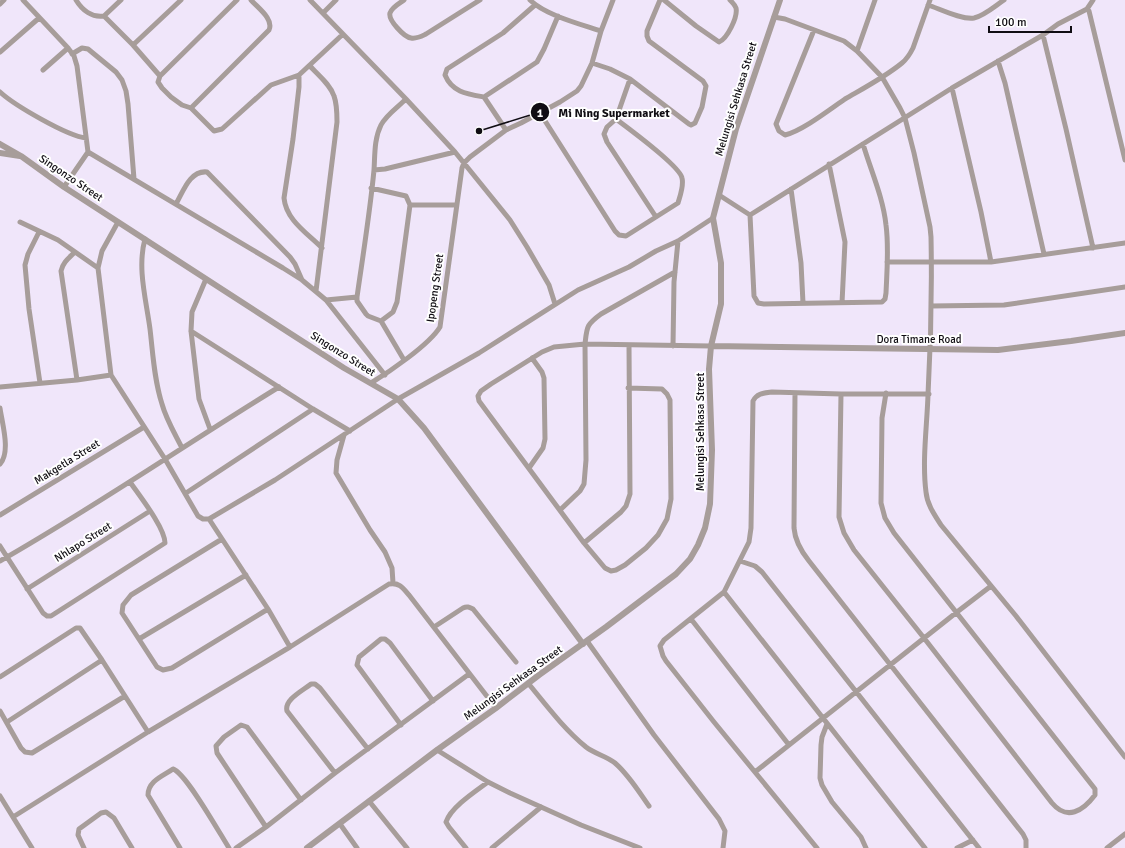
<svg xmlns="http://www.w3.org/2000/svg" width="1125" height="848" font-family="Signika,sans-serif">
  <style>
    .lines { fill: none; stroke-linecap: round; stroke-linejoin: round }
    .minor { stroke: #a79d9a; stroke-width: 5 }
    .tertiary { stroke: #a79d9a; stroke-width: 6 }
    .labels { text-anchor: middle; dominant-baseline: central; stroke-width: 4; stroke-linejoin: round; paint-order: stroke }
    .street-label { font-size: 11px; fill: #100d13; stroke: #fff }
    .leader { fill: none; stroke: #100d13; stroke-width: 1.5 }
    .callout-dot { fill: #100d13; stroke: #fff; stroke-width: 1.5 }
    .mark-label { font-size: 12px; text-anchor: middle; font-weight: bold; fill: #fff }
    .callout-label { font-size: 12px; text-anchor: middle; font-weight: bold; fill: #100d13; stroke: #fff; stroke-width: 4; stroke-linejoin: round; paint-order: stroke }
  </style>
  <rect width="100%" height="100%" fill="#f0e6fa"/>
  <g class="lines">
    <path class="minor" d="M 23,0 L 68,48 L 74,56 L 77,66 L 88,152 L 64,187
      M 76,0 C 82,10 92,18 104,16 L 121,0
      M 310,0 L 406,99 L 455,152 L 510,220 L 527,247 L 549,285 L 555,304
      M 404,0 C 400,3 392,7 390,13 C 388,20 404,37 411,38 C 417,39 422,36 426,34 L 480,0
      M 530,0 C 545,15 580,24 601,31
      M 664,0 L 696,26 L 719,42 C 727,39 738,17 736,8 C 735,5 732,2 730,0
      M 0,4 L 4,0
      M 535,5 L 503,33 L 447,69 L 445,75 C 452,92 467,94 484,97 L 537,62 L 544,49 L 558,16
      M 928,5 C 940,9 962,20 974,18 C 984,16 995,6 1004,0
      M 1087,9 L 1089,11 L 1125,160
      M 323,13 L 336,0
      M 104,16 L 133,45 L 160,76 L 158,82 L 162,88 L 171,97 L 182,105 L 191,108 L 214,131 L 222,129 L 271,85 L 299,75
      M 774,17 L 785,19 L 844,41 L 857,51 L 882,77 L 900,108 L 905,118 L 914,153 L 930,227 L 931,237 C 932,289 931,342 928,395 C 927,426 922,461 926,492 C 927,504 934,514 941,525 L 1016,616 L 1125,757
      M 814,30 L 776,124 L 779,131 L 785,135 C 802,131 829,110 845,99 C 864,88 885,77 902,63 C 907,59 910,54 913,48 L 930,0
      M 1043,35 L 1066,129 L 1093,248
      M 133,45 L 181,0
      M 857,51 L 875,0
      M 0,52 L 39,18
      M 72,54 L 82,48 L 88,49 L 116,72 L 122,80 L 126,91 L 128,104 L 134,179
      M 998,61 L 1005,83 L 1044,254
      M 592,63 L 610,69 L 630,79 L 689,124 L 691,125 L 695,123 L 702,107 L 706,86 L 703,81 L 649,41 L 647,36 L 647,31 L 660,0
      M 310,66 C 318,75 330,84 334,96 C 337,104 337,114 337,122 L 316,291
      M 43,70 L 68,48
      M 160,76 L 237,0
      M 630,79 L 616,119 L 607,127 L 604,134 L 607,142 L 656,217
      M 952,88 L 981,212 L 991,262
      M 0,92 C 14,105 67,136 86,138
      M 484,97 L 506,130
      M 191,108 L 269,30 C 274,19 258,8 251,0
      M 540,113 L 615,231 L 619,235 L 626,236 L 678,203 C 680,196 684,186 682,178 C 680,166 628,128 616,119
      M 88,152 L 283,268 L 302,280 L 326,300 L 385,375
      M 829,164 L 845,242 L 842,303
      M 374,170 L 385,169 L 455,152
      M 371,188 L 406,196 L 410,205 L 397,302 L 393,312 L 381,321
      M 791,189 L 801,263 L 803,303
      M 719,195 L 750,215
      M 176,204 C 183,192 190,170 207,172 L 290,257 L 295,264 L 302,280
      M 410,205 L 456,205
      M 750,215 L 952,88 L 1043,35 L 1058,24 L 1087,9 L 1093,0
      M 750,215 L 754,296 L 758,303 L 764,304 L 882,302 L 885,299 L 886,293 C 887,270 889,247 886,225 C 883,197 871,171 863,144
      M 20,222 L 58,240 L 98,268
      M 118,222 L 102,251 L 98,268 L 111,375 L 165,459 L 198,516 L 203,519 L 209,519 L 275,480 L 398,399 L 479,353 L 578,290 L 629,267 L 656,251 L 678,241 L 713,218
      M 39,232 L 28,254 L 25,265 L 29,309 L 40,383
      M 145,239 C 137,268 146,299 150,329 C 153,354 154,379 162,404 C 166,419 175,434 182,448
      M 322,248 C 307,233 286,220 284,198 L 293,139 L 299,87 L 299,75 L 342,35
      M 75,252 C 69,258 63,262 61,271 L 77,380
      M 887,262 L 991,262 L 1125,243
      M 206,279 L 192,312 L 191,331 L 199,399 L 210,429
      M 326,300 L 357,297
      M 931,306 L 1004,305 L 1125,287
      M 191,331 L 313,409 L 350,431
      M 673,346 L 674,282 L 678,241
      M 404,360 L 381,321 L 368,316 L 366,314 L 357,301 L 357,297 C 363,255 370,212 374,170 C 375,155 374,139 381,125 C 386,115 398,107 406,99
      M 371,383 C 389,372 429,345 440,327 L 462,168 L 464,163 L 470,157 L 506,130 L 521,123 L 560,102 L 577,91 L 581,86 L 592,63 L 601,31 L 613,0
      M 0,387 L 77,380 L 111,375
      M 628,388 L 662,389 L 667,394 L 670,400 L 671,499 L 667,519 L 658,535 L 646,548 L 625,565 L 616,570 L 611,571 L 605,568 L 584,543 L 479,401 L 478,396 L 481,391 L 491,384 L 542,352 L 554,347 L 585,344 L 711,346
      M 795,393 L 794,528 C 795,541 801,551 809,561 L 1023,834 L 1026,840 L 1026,848
      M 841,394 L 839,517 L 844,533 L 854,550 L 924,638 L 1052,803 C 1067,821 1083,811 1095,795 L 1095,789 L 894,533 L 885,518 L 881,503 L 882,418 L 886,393
      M 0,408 C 2,423 11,452 0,464
      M 344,435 L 337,460 L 336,473 L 370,530 L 385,552 L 392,568 L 393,583
      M 529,468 L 543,448 L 545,439 L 544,378 L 542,372 L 532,358
      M 186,493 L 313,409
      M 560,510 L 580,491 L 584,484 L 586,460 L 585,344 C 587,327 586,325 601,314 L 675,272
      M 0,515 L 144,427
      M 209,519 L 268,609 L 290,647
      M 222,539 L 131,595 L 123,605 L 122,613 L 157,667 L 163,670 L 172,668 L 268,609
      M 584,543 L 621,512 L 626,506 L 630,494 L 629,345
      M 0,546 L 43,613 L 47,616 L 51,616 L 165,543 C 165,528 139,495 130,482
      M 0,561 C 95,507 186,444 279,387
      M 740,561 L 755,566 L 762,572 L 979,848
      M 27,589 L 150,511
      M 724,592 L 925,848
      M 691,619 L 789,745
      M 434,627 L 463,608 C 467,606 469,607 473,609 L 516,662
      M 139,639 L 246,575
      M 587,641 L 654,735 L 719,819 L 725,831 L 723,848
      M 0,677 L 76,628 L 80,628 L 102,660 L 148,732
      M 528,683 C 546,705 564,729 586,747 C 595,754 606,756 615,763 C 629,775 639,792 649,806
      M 0,711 L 21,748 L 25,752 L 32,753 L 125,696
      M 7,722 L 102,660
      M 827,724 L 822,737 L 821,745 L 820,778 L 822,785 L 832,802 L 861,837 L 866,848
      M 401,725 L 357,665 L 359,657 L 381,639 L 385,639 L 390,643 L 433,701
      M 437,750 L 488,782 L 510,793 L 581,825 L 640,848
      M 755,772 L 957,612 L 991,586
      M 335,773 L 287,711 C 284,700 302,691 311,684 L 315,684 L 320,688 L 368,749
      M 0,796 L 32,848
      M 369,801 L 407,848
      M 13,817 L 148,732 L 290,647 L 389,584 C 399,582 403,588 409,595 L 496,708
      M 340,824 L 357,848
      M 266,827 L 217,753 L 216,746 L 224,737 L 241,725 L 247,727 L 301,800
      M 84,848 L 78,835 L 79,829 L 101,813 L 106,812 L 114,818 L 132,848
      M 180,848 L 148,795 C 148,781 163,776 173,769 C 186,773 220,834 229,848
      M 236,848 L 266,827 L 335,773 L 469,674
      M 466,848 L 449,827 L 446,822 C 451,807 476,791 488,782
      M 492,848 L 541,807
      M 817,848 L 714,722 L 666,661 L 663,656 L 660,646 L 664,640 L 724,592 L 749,542 L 751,528 L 753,401 C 757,393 764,393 772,392 L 841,394 L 929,394
      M 957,848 L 973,840
      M 1107,848 L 1125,834"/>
    <path class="tertiary" d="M 0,144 L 21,156 L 64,187 L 288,332 L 344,368 L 398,399 L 424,428 L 583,644
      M 0,153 L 20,156
      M 711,346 L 998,350 L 1071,341 L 1125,333
      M 307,848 L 437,750 L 496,708 L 539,675 L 606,627 L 676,574 L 690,559 L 698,545 L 705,528 L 710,504 L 712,450 L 709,369 L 711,346 L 721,304 L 721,263 L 713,218 L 736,129 L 780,0"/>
  </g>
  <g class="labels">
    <g class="street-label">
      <text transform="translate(736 99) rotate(-73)">Melungisi Sehkasa Street</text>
      <text transform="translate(71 178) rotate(34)">Singonzo Street</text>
      <text transform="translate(435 288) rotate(-82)">Ipopeng Street</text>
      <text x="919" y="339">Dora Timane Road</text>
      <text transform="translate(343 354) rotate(32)">Singonzo Street</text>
      <text transform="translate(700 432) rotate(-90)">Melungisi Sehkasa Street</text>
      <text transform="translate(67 462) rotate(-32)">Makgetla Street</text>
      <text transform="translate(83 542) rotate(-32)">Nhlapo Street</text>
      <text transform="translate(513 683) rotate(-36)">Melungisi Sehkasa Street</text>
    </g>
  </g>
  <path class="leader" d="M479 131L540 112"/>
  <g class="callout-dot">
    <circle cx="479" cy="131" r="4"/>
    <circle cx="540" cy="112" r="10"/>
  </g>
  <g class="mark-label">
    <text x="540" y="117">1</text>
  </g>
  <g class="callout-label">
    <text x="614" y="117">Mi Ning Supermarket</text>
  </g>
  <path d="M989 26v6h82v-6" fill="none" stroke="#100d13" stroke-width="2"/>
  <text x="995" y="26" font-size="12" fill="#100d13" stroke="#ffffff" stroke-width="3" paint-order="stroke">100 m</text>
</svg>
